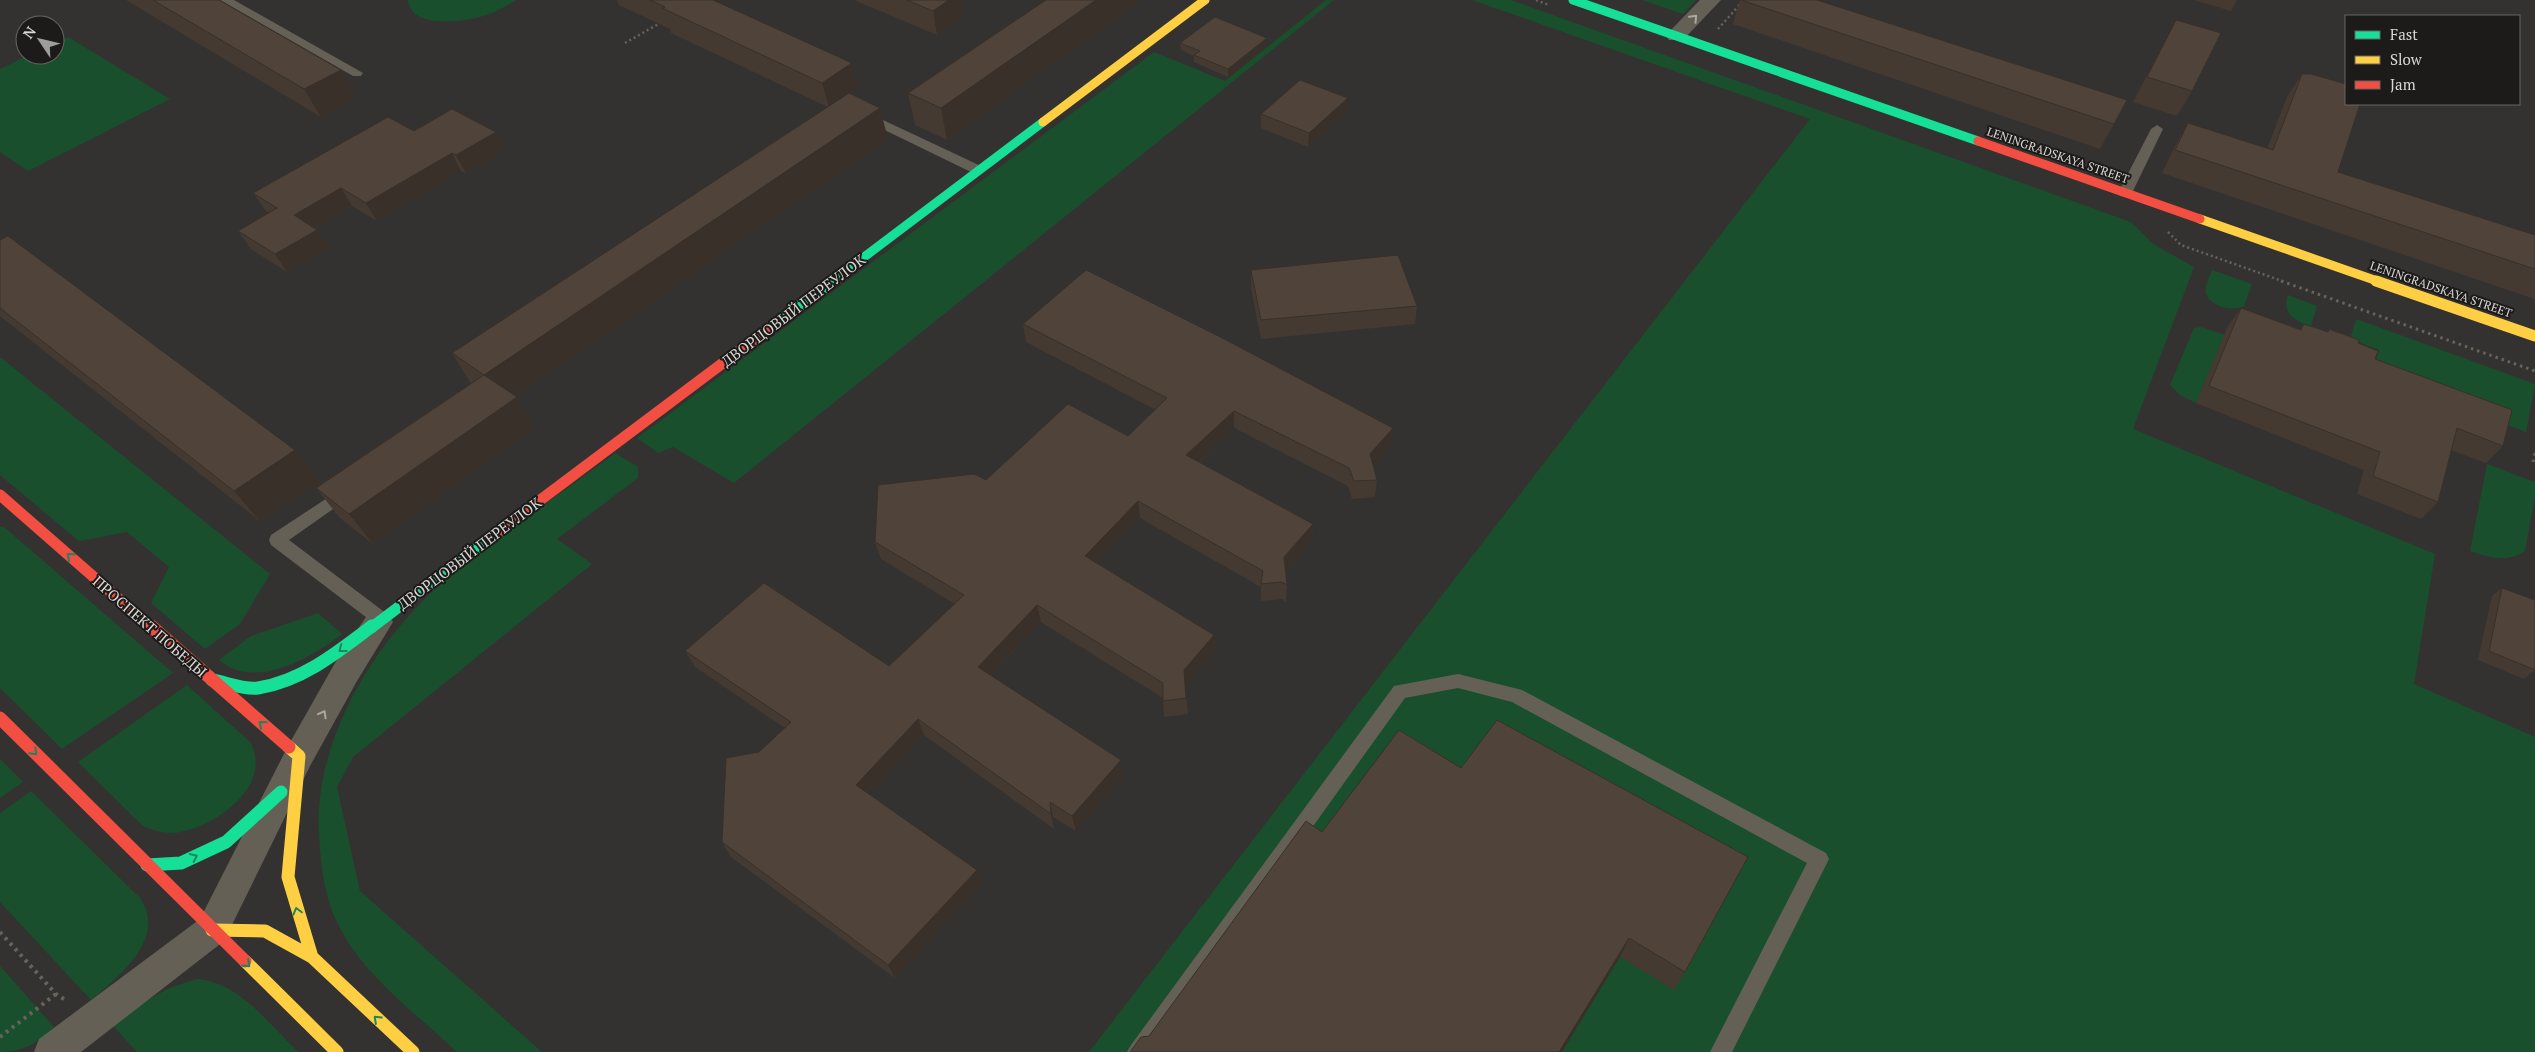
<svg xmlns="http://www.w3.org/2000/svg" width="2535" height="1052" font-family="'PT Serif',serif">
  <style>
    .green { fill: #194f2c }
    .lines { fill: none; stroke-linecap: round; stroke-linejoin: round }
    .path-far2 { stroke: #67635b; stroke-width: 2.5; stroke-dasharray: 2 3; stroke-linecap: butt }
    .path-far1 { stroke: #67635b; stroke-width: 3; stroke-dasharray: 2.5 4; stroke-linecap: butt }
    .path { stroke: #67635b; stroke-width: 4; stroke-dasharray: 3 4.5; stroke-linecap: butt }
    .lane { fill: #656056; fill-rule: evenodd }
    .street { fill: #656056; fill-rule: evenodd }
    .fast-far2 { stroke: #16e098; stroke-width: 9 }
    .fast-far1 { stroke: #16e098; stroke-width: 11 }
    .fast { stroke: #16e098; stroke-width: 13 }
    .slow-far2 { stroke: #ffcf43; stroke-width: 9 }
    .slow-far1 { stroke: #ffcf43; stroke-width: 11 }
    .slow { stroke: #ffcf43; stroke-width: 13 }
    .jam-far2 { stroke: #f24e42; stroke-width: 9 }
    .jam-far1 { stroke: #f24e42; stroke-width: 11 }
    .jam { stroke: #f24e42; stroke-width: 13 }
    .wall { fill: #453a32 }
    .shaded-wall { fill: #383029 }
    .building { fill: #50443a; stroke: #383029 }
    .oneway { stroke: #aba7a2 }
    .oneway2 { stroke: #19875f }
    .labels { text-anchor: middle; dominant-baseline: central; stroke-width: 4; stroke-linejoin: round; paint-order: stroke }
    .far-street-label { font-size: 12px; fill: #d9d7d4; stroke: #1c1b19 }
    .street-label { font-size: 15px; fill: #d9d7d4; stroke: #1c1b19 }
  </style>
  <rect width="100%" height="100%" fill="#343230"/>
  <path class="green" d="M 408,0 L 517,0 C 509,4 501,9 492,13 C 473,21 410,32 408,0 Z
    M 1326,0 L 1334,0 L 734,483 L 673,447 L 658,453 L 637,438 L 1154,52 L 1225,81 Z
    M 1472,0 L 1511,0 L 2131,222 L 2153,244 L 2194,267 L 2133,429 L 2435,554 L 2414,684 L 2535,737 L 2535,1052 L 1089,1052 L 1810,119 Z
    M 1642,0 L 1696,0 L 1683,14 Z
    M 68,37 L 170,99 L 28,171 L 0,152 L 0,69 L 29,55 L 55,55 L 55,43 Z
    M 2212,270 L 2252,284 L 2244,306 C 2234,312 2210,307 2206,293 C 2204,287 2210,276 2212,270 Z
    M 2288,295 L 2317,306 L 2311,326 C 2296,321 2281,314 2288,295 Z
    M 2356,319 L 2535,384 L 2526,432 L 2372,374 L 2379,350 L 2350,339 Z
    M 2201,327 L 2225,335 L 2196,403 L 2180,395 L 2170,385 L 2194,328 Z
    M 0,357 L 270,574 L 240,624 L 205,649 L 151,603 L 169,567 L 127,532 L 79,541 L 0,475 Z
    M 615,453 L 638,467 L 638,478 L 557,539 L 592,564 L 353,757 L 337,787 L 360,891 L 542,1052 L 457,1052 C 417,1014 366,978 340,928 C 324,898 321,867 319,834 C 313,739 378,635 450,576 C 503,532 561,494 615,453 Z
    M 2487,464 L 2535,482 L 2535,496 L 2525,551 C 2508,563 2489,558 2470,551 Z
    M 0,527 L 4,527 L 173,673 L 62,749 L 0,688 Z
    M 318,613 L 342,634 C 311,658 255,691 219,660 L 251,636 Z
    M 187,685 L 250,742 C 275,786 212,830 173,833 C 162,833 153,830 143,826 L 78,762 Z
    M 0,759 L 23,782 L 0,798 Z
    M 31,791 L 139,897 C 169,936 119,977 91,1000 L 0,902 L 0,813 Z
    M 0,966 L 54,1027 C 37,1043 24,1052 0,1052 Z
    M 198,979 C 240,983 269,1024 298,1052 L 137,1052 L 113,1026 C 142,1003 161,988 198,979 Z"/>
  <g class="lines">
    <path class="path-far2" d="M 1536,0 L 1549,5
      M 1718,29 L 1744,0
      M 625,43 L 662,22
      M 2168,232 L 2181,245 L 2285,282"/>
    <path class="path-far1" d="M 2281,281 L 2535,371
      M 2533,462 L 2535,453"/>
    <path class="path" d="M 0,932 L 56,994 L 67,1001
      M 0,1037 L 56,994"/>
    <path class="lane" d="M 220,0 L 234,0 L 363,73 L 361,76 L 353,76 Z
      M 866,112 L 983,167 L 984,170 L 983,173 L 973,173 L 862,119 L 860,116 Z
      M 2157,125 L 2163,129 L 2132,193 L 2125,197 L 2120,196 L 2118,193 L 2151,129 Z
      M 347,485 L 353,487 L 355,491 L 353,495 L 289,540 L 387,614 L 390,619 L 387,624 L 381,626 L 375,624 L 271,545 L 269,540 L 271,535 Z
      M 1458,674 L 1522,690 L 1826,853 L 1829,859 L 1826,865 L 1732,1052 L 1710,1052 L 1807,863 L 1512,702 L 1458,688 L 1405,698 L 1151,1052 L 1127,1052 L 1131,1045 L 1394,686 Z"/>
    <path class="street" d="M 1700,0 L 1721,0 L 1683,40 L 1669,40 L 1666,36 L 1669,32 Z
      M 378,610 L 388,614 L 393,622 L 357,681 L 310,766 L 224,941 L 81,1052 L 34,1052 L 39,1039 L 200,919 L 288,746 L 335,663 L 368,614 Z"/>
    <path class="fast-far2" d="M 1573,0 L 1978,141
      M 831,282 L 1043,122"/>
    <path class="fast-far1" d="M 767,330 L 833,281
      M 371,628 L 499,531"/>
    <path class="fast" d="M 212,680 C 225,682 244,690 258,688 C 302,681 338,652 372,626
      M 147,865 L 181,863 L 226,842 L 281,792"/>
    <path class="slow-far2" d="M 1043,122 L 1205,0
      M 2200,219 L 2380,282"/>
    <path class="slow-far1" d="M 2376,281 L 2535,336"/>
    <path class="slow" d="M 289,747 L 299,756 L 288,877 L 312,957
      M 212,930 L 265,931 L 312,957 L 413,1052
      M 245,961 L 337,1052"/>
    <path class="jam-far2" d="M 1978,141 L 2200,219"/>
    <path class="jam-far1" d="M 0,495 L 152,628
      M 499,531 L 767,330"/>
    <path class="jam" d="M 151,626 L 289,747
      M 0,718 L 245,961"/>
  </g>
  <path class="wall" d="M 126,0 L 219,0 L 341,70 L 357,97 L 321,117 Z
    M 617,0 L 713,0 L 858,87 L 849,93 L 888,139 L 516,397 L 535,428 L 373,544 L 340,518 L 316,488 L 471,384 L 452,353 L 828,107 L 671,33 L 670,29 L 619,5 Z
    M 854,0 L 961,0 L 964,17 L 937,35 Z
    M 1046,0 L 947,140 L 915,125 L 908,93 Z
    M 1740,0 L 2127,100 L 2100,149 L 1733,24 Z
    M 2194,0 L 2237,0 L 2231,11 Z
    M 2176,20 L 2192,91 L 2177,116 L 2133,102 Z
    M 1180,43 L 1267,46 L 1228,77 L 1194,62 L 1194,56 L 1181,50 Z
    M 2302,74 L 2338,172 L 2535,235 L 2535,299 L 2162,173 L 2175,146 L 2188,123 L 2267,149 L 2287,97 Z
    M 1347,112 L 1308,147 L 1261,128 L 1261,114 Z
    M 414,131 L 505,150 L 466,173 L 461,171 L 377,221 L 352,206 L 315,228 L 317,230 L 329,248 L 287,272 L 251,249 L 238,231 L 269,213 L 266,211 L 253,193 Z
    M 0,240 L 295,450 L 320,481 L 260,521 L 0,316 Z
    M 1251,270 L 1417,306 L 1415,324 L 1261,339 L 1251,288 Z
    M 2241,308 L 2300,329 L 2304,324 L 2327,332 L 2329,329 L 2358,343 L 2375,359 L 2503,446 L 2486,463 L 2451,450 L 2438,502 L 2421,519 L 2357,494 L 2364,470 L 2196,403 L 2228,326 Z
    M 1023,324 L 1393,428 L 1391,446 L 1373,466 L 1377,480 L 1375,497 L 1352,499 L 1348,486 L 1234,428 L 1199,462 L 1313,524 L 1312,541 L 1286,572 L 1287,585 L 1286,602 L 1282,599 L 1261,601 L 1261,587 L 1140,518 L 1097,563 L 1214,635 L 1215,652 L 1185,686 L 1188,714 L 1164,717 L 1163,698 L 1041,622 L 990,675 L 1121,760 L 1124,776 L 1076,831 L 1053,817 L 1054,829 L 924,735 L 869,794 L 982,885 L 895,978 L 731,857 L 722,842 L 759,752 L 785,728 L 695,667 L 685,651 L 889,666 L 955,604 L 881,559 L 875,542 L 986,480 L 1128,436 L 1156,410 L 1026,342 Z
    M 2502,588 L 2535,670 L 2524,679 L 2478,660 L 2492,596 Z
    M 1399,730 L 1685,972 L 1674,990 L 1620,957 L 1149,1036 L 1322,832 Z"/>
  <path class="shaded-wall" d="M 949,0 L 961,0 L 964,17 L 937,35 L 933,11 Z
    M 1096,0 L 1143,0 L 947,140 L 941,108 Z
    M 1267,38 L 1267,46 L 1228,77 L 1228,69 Z
    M 852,63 L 858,87 L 829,107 L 822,83 Z
    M 341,70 L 357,97 L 321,117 L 304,89 Z
    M 1348,98 L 1347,112 L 1308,147 L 1309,133 Z
    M 880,108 L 888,139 L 503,406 L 484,375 Z
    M 496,132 L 505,150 L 466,173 L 456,155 Z
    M 452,153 L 461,171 L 377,221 L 366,203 Z
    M 341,188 L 352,206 L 306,233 L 294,215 Z
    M 317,230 L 329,248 L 287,272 L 275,254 Z
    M 517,397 L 535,428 L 373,544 L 349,514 Z
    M 1234,411 L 1234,428 L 1187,473 L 1186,455 Z
    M 1393,428 L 1391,446 L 1368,472 L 1370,454 Z
    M 295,450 L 320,481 L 260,521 L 234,491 Z
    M 1138,501 L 1140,518 L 1087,573 L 1085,556 Z
    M 1313,524 L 1312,541 L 1284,574 L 1284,557 Z
    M 1037,605 L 1041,622 L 982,683 L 978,667 Z
    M 1214,635 L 1215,652 L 1185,687 L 1184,670 Z
    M 918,719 L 924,735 L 864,800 L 856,785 Z
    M 1121,760 L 1124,776 L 1076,831 L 1072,816 Z
    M 1050,802 L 1053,817 L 1054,829 L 1051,814 Z
    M 977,870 L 982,885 L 895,978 L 888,965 Z
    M 1629,938 L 1620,957 L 1562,1052 L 1559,1052 Z"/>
  <path class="building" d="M 153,0 L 219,0 L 341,70 L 304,89 Z
    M 650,0 L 713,0 L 852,63 L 822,83 L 662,8 L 665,7 Z
    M 907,0 L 949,0 L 933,11 Z
    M 1046,0 L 1096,0 L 941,108 L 908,93 Z
    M 1741,0 L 1817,0 L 2127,100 L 2114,124 Z
    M 1215,17 L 1267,38 L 1228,69 L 1194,55 L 1200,51 L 1180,43 Z
    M 2176,20 L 2221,33 L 2192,91 L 2147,77 Z
    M 2302,74 L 2311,74 L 2346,84 L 2346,104 L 2360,104 L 2338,172 L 2535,235 L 2535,269 L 2175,150 L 2188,123 L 2273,150 Z
    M 1300,80 L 1348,98 L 1309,133 L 1261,114 Z
    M 849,93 L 880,108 L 484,375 L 452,353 Z
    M 452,109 L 496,132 L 456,155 L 452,153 L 366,203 L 341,188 L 294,215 L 317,230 L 275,254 L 238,231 L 277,208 L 253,193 L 388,117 L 414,131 Z
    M 8,236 L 295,450 L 234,491 L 0,308 L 0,240 Z
    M 1398,255 L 1417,306 L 1261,320 L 1251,270 Z
    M 1086,270 L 1226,340 L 1393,428 L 1370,454 L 1377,480 L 1354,481 L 1349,468 L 1234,411 L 1186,455 L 1313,524 L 1284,557 L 1287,585 L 1282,582 L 1261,584 L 1263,571 L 1138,501 L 1085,556 L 1214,635 L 1184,670 L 1186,698 L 1163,701 L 1163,683 L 1037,605 L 978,667 L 1121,760 L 1072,816 L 1050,802 L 1051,814 L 918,719 L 856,785 L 977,870 L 888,965 L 722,842 L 726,758 L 759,752 L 791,722 L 685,651 L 764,583 L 889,666 L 964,595 L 875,542 L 878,485 L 974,474 L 986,480 L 1068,404 L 1128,436 L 1167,398 L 1023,324 Z
    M 2241,308 L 2301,330 L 2304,324 L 2328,332 L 2329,329 L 2359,340 L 2358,343 L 2378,351 L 2375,359 L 2512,410 L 2503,446 L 2457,428 L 2438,502 L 2373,476 L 2380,452 L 2209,386 Z
    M 484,375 L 517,397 L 349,514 L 316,488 Z
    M 2502,588 L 2535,600 L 2535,670 L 2489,651 Z
    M 1497,720 L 1748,857 L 1685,972 L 1629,938 L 1559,1052 L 1130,1052 L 1141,1037 L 1149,1036 L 1306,821 L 1322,832 L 1399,730 L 1461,768 Z"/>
  <defs><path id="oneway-chevron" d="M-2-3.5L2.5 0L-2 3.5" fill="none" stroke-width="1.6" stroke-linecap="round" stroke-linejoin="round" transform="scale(1.25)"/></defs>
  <g class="oneway">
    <use href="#oneway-chevron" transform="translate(1694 18) rotate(-47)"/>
    <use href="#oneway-chevron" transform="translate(323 714) rotate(-61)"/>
  </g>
  <g class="oneway2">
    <use href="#oneway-chevron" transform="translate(70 556) rotate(-139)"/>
    <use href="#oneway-chevron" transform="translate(342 649) rotate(142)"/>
    <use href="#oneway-chevron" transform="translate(262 724) rotate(-139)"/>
    <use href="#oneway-chevron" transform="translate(34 752) rotate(45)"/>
    <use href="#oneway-chevron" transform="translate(194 857) rotate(-25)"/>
    <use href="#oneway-chevron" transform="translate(297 911) rotate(-105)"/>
    <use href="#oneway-chevron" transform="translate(247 964) rotate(44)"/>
    <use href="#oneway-chevron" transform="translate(377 1019) rotate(-137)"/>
  </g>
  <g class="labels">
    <g class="far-street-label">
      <text transform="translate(2058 155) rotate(19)">LENINGRADSKAYA STREET</text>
      <text transform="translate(2441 289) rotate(19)">LENINGRADSKAYA STREET</text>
    </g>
    <g class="street-label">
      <text transform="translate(793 310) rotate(-37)">ДВОРЦОВЫЙ ПЕРЕУЛОК</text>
      <text transform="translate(469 553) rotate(-37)">ДВОРЦОВЫЙ ПЕРЕУЛОК</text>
      <text transform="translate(150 626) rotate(41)">ПРОСПЕКТ ПОБЕДЫ</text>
    </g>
  </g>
  <rect x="2345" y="15" width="175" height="90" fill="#1c1b19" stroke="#686664"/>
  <rect x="2355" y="31" width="25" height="8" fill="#16e098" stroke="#686664"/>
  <text x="2390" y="40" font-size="15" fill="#d9d7d4">Fast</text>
  <rect x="2355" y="56" width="25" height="8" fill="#ffcf43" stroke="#686664"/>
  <text x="2390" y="65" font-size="15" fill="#d9d7d4">Slow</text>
  <rect x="2355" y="81" width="25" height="8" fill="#f24e42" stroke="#686664"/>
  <text x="2390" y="90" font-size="15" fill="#d9d7d4">Jam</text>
  <g transform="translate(40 40) rotate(305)"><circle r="24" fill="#1c1b19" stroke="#686664"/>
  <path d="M0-4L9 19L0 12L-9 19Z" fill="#9f9d9b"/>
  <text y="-8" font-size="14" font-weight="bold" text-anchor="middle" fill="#d9d7d4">N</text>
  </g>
</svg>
